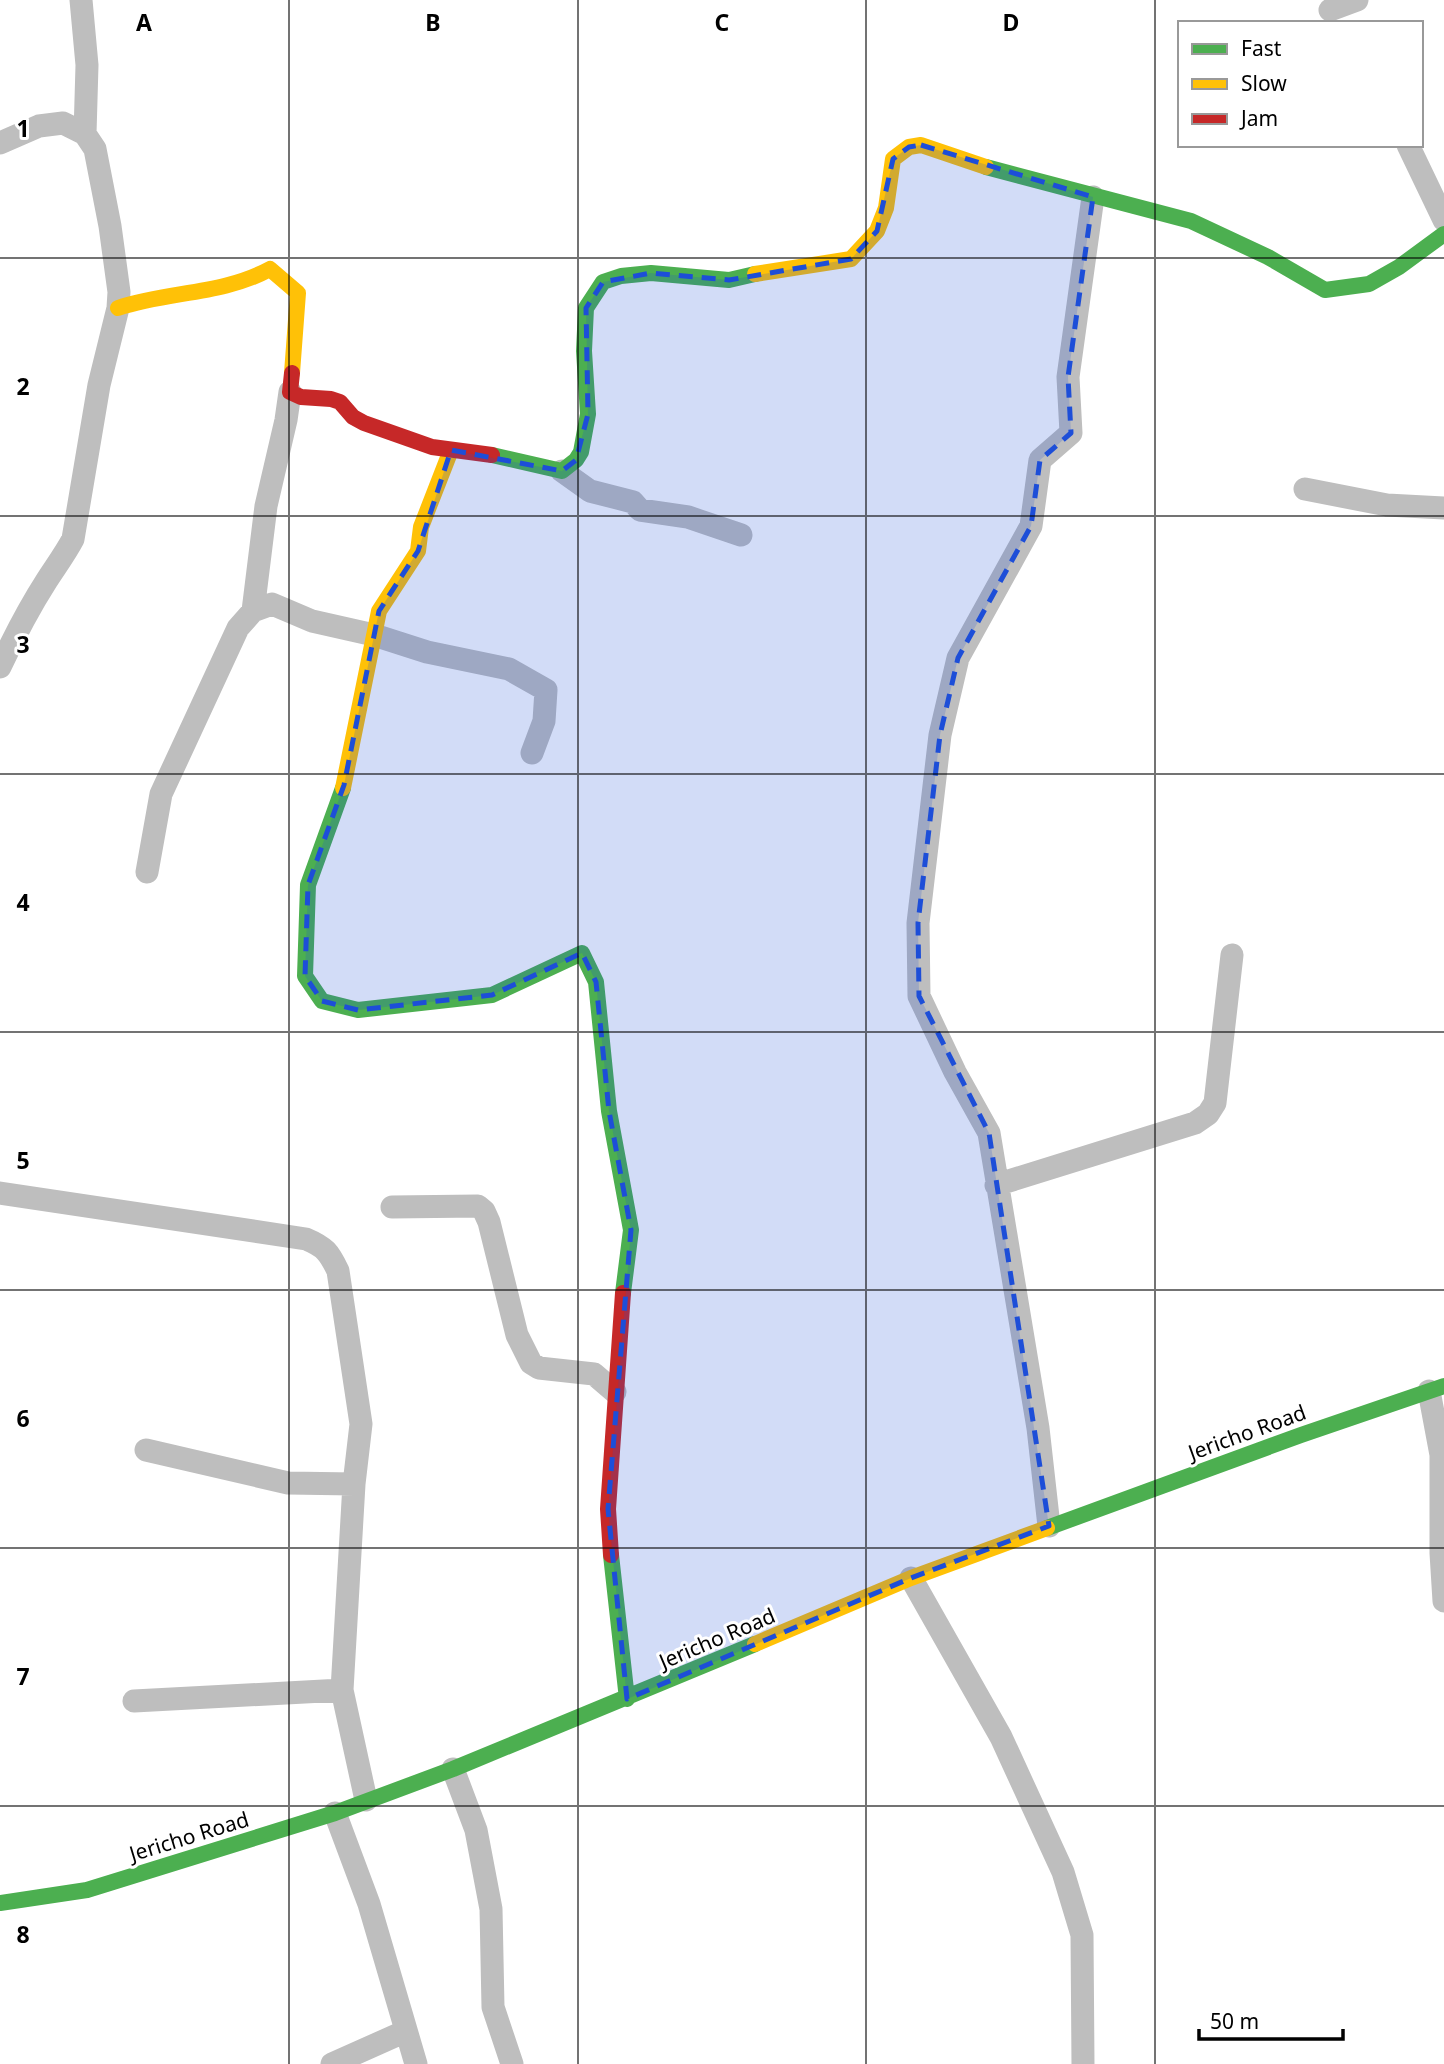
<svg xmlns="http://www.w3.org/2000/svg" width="1444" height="2064" font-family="'Noto Sans',sans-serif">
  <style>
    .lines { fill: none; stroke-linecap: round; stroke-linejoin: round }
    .street { stroke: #bebebe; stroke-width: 23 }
    .fast { stroke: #4caf50; stroke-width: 16 }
    .slow { stroke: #ffc107; stroke-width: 16 }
    .jam { stroke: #c62828; stroke-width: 16 }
    .marked { fill: #1d4ed8; fill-opacity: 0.2; stroke: #1d4ed8; stroke-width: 5; stroke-dasharray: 14 9; stroke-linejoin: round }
    .grid { fill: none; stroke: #000; stroke-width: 2; stroke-opacity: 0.55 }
    .labels { text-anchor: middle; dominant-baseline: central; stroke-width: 6; stroke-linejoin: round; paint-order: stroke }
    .street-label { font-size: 21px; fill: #000; stroke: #fff }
    .grid-label { font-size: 23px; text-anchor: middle; font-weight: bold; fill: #000; stroke: #fff; stroke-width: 6; stroke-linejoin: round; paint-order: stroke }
  </style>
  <rect width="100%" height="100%" fill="#fff"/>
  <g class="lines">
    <path class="street" d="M 81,0 L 87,65 L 85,134
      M 1330,10 L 1357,0
      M 0,143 L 39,126 L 63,123 L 85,134 L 95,149 L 110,226 L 119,292 L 118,308 L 99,385 L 73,539 C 65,554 56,566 47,580 C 29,608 14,637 0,667
      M 1408,145 L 1444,220
      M 562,471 L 590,491 L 633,502 L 640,510 L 688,517 L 741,535
      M 1305,489 L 1387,505 L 1444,508
      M 253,611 L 266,506 L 286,420 L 290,392
      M 147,872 L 161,794 L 238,628 L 253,611 L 272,604 L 312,621 L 374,635 L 427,652 L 509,669 L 546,690 L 544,721 L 532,753
      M 996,1185 L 1195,1123 L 1208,1114 L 1215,1103 L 1232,955
      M 0,1193 L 306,1239 C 325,1247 329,1252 338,1271 L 361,1424 L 354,1484 L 342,1690 L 366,1800
      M 392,1207 L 478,1206 L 484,1211 L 489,1222 L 517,1335 L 531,1363 L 539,1368 L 594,1374 L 615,1392
      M 1429,1391 L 1441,1455 L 1441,1553 L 1444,1601
      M 146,1450 L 288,1483 L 354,1484
      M 1049,1526 L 1038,1428 L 989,1133 L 955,1072 L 919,996 L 918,923 L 940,735 L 958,658 L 1031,526 L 1040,460 L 1071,433 L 1068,377 L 1093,197
      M 911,1578 L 1001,1737 L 1063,1872 L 1082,1935 L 1083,2064
      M 134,1701 L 342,1690
      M 453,1769 L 476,1830 L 491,1909 L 493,2007 L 512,2064
      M 335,1813 L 369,1904 L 416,2064
      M 332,2064 L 406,2031"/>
    <path class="fast" d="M 986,167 L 1191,221 L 1268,257 L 1325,290 L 1369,284 L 1399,267 L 1444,234
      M 492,455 L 562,471 L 576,460 L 581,452 L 588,414 L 584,351 L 586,308 L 603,282 L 621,276 L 651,273 L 729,280 L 755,274
      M 343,788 L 308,885 L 305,976 L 322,1001 L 358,1010 L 492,995 L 582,953 L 596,982 L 609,1111 L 631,1230 L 623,1293
      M 1047,1528 L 1301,1435 L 1444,1386
      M 611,1555 L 627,1699
      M 0,1903 L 87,1890 L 335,1813 L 453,1769 L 755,1644"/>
    <path class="slow" d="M 755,274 L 851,259 L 877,231 L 886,208 L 893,159 L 909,147 L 921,145 L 986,167
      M 118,308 C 169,291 222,295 270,269 L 298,293 L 292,373
      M 343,788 L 379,611 L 418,551 L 421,527 L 451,450
      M 755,1644 L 911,1578 L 1047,1528"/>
    <path class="jam" d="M 292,373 L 290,392 L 301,397 L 331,399 L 340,402 L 353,417 L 364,423 L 432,447 L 492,455
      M 611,1555 L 608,1509 L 623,1293"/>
  </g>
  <path class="marked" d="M 921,145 L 1093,197 L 1068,377 L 1071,433 L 1040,460 L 1031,526 L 958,658 L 940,735 L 918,923 L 919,996 L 989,1133 L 1049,1526 L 911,1578 L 627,1699 L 608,1509 L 631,1230 L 609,1111 L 596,982 L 582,953 L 492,995 L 358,1010 L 322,1001 L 305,976 L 308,885 L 344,785 L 379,611 L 418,551 L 451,450 L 562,471 L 576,460 L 588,414 L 586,308 L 603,282 L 651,273 L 729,280 L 851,259 L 877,231 L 893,159 L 909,147 Z"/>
  <path class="grid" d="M 289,0 L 289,2064M 578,0 L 578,2064M 866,0 L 866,2064M 1155,0 L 1155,2064M 0,258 L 1444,258M 0,516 L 1444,516M 0,774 L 1444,774M 0,1032 L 1444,1032M 0,1290 L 1444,1290M 0,1548 L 1444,1548M 0,1806 L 1444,1806"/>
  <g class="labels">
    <g class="street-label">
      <text transform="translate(1247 1432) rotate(-20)">Jericho Road</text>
      <text transform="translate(717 1638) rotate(-23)">Jericho Road</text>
      <text transform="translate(189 1836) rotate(-17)">Jericho Road</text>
    </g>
  </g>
  <g class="grid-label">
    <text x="144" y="31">A</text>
    <text x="433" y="31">B</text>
    <text x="722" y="31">C</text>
    <text x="1011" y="31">D</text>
    <text x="23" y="137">1</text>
    <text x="23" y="395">2</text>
    <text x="23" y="653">3</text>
    <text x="23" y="911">4</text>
    <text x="23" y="1169">5</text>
    <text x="23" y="1427">6</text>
    <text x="23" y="1685">7</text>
    <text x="23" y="1943">8</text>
  </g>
  <rect x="1178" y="21" width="245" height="126" fill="#ffffff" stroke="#999999" stroke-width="2"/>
  <rect x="1192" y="44" width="35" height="10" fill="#4caf50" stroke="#999999" stroke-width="2"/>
  <text x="1241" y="56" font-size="21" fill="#000000">Fast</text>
  <rect x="1192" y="79" width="35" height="10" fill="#ffc107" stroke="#999999" stroke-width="2"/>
  <text x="1241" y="91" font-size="21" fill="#000000">Slow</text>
  <rect x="1192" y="114" width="35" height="10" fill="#c62828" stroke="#999999" stroke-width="2"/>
  <text x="1241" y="126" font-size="21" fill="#000000">Jam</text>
  <path d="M1199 2029v10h144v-10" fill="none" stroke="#000000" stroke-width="3.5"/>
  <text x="1210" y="2029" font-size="21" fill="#000000" stroke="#ffffff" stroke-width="5" paint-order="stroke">50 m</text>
</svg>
